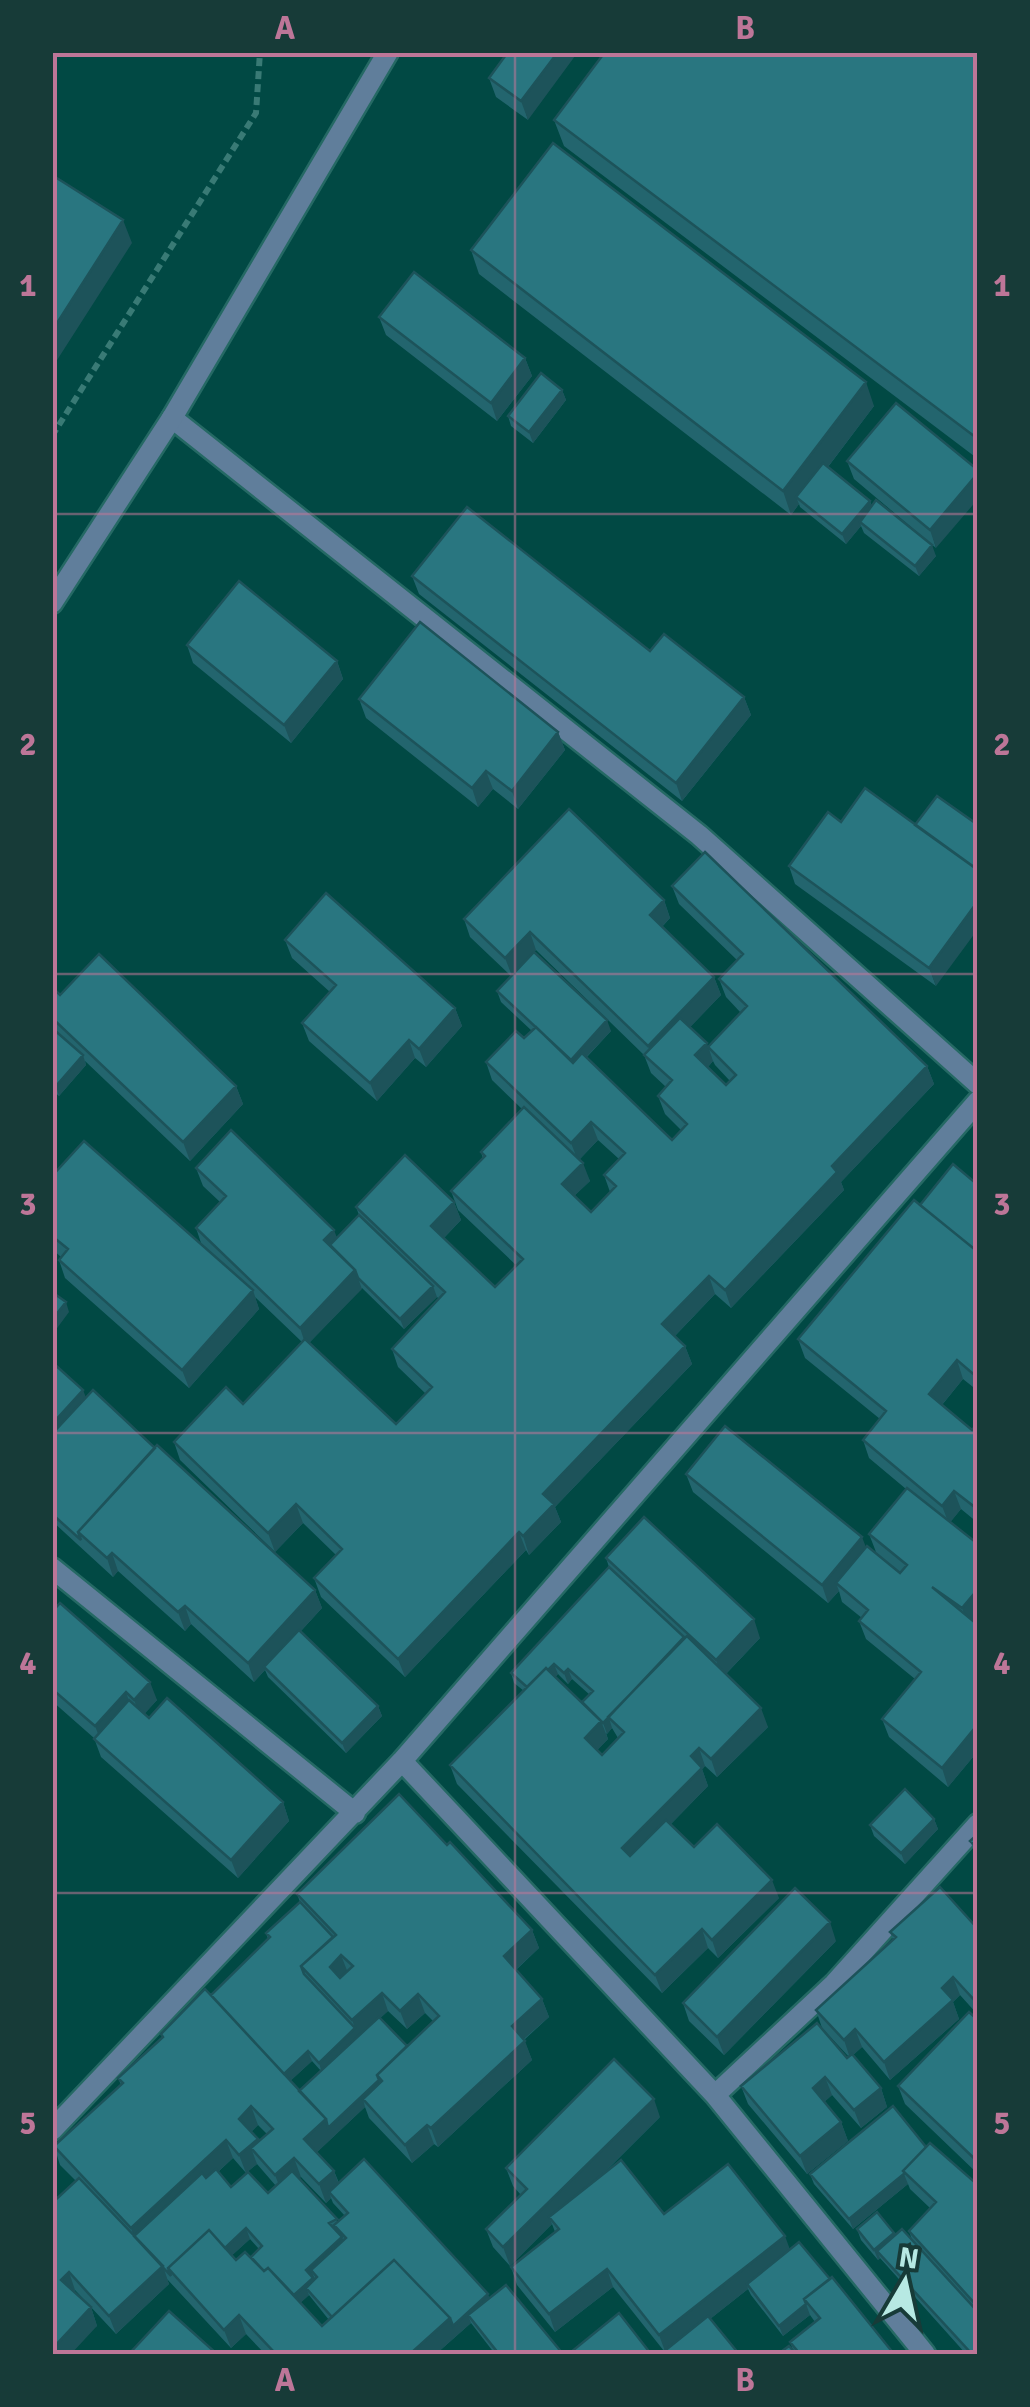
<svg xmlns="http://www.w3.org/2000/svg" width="1030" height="2407" font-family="Signika,sans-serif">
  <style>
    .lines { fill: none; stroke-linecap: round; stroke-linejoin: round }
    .service-casing { stroke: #256964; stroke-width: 25 }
    .tertiary-casing { stroke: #256964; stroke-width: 25 }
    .path { stroke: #397a75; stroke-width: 6; stroke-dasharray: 8 5; stroke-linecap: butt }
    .service { stroke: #607e9b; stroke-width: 20 }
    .tertiary { stroke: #607e9b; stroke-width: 20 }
    .wall { fill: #23656e; fill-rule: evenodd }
    .shaded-wall { fill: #1d535a }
    .building { fill: #297680; stroke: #1d535a; stroke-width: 2.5; fill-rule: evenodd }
    .grid { fill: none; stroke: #bd7698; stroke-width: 2.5; stroke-opacity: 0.55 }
    .neatline { fill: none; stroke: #bd7698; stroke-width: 4 }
    .grid-label { font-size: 32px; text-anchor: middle; font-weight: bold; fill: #bd7698 }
  </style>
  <rect width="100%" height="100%" fill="#014944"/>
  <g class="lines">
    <g class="service-casing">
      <path id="service" d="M 172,418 L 699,835 L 978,1084
        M 52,1568 L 355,1813
        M 402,1761 L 715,2095 L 925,2354
        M 715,2095 L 834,1984 L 978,1824
        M 52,2130 L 402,1761 L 978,1101"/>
    </g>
    <g class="tertiary-casing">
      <path id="tertiary" d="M 52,603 L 172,418 L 388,52"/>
    </g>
    <path class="path" d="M 52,436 L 256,113 L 260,52"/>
    <use href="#service" class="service"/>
    <use href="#tertiary" class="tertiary"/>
  </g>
  <path class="wall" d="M 508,52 L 528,120 L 496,97 L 489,78 Z
    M 978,52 L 978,459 L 564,146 L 554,120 Z
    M 471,250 L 874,406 L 828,467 L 870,501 L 872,506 L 936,556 L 919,576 L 864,533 L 861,526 L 846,544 L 800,507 L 799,504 L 791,515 L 479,274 Z
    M 379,317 L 525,358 L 532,376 L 497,421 L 386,335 Z
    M 562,390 L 566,400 L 533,443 L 511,426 L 508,416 Z
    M 896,403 L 936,548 L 854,479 L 847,461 Z
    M 412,576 L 650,651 L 744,697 L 751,715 L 682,801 L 419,594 Z
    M 187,645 L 337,661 L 343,679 L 291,743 L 193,663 Z
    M 359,699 L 558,732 L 565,750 L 518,809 L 493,789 L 478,807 L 366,718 Z
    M 865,788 L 936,986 L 795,884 L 789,866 L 841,822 Z
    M 672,886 L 927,1066 L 934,1084 L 841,1182 L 844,1190 L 731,1308 L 715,1294 L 675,1336 L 685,1346 L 692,1364 L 555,1507 L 561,1522 L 529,1555 L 526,1550 L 405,1677 L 321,1597 L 314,1578 L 336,1555 L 303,1523 L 275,1552 L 180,1460 L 174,1442 L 243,1404 L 302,1342 L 255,1297 L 259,1309 L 189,1388 L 65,1278 L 59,1260 L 61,1257 L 52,1249 L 52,1176 L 202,1246 L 196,1228 L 220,1202 L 203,1186 L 196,1168 L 337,1237 L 359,1215 L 356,1207 L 454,1202 L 461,1220 L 444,1238 L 495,1287 L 517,1266 L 458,1210 L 451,1191 L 483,1159 L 481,1152 L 522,1109 L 492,1080 L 486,1062 L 524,1038 L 532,1031 L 501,1002 L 497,991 L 511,976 L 470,937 L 464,919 L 664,900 L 670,918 L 662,927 L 714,977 L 721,995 L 690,1027 L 708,1047 L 741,1013 L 726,997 L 719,979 L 737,960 L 679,904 ZM 536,950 L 644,1055 L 651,1073 L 666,1087 L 658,1096 L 665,1114 L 681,1130 L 672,1140 L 587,1057 L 611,1031 L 534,952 ZM 713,1061 L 715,1065 L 730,1081 L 726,1085 L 708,1067 ZM 598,1140 L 619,1159 L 604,1175 L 610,1192 L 591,1212 L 574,1196 L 590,1181 L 579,1160 ZM 362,1288 L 404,1329 L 437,1297 L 439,1299 L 392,1349 L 398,1367 L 426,1394 L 396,1424 L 309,1343 Z
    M 285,940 L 455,1008 L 462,1026 L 426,1067 L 415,1058 L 377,1101 L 309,1041 L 302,1023 L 330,992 L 292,958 Z
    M 52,987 L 60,995 L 236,1086 L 243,1104 L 190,1161 L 85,1061 L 86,1065 L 59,1096 L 52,1090 Z
    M 978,1185 L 978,1391 L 963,1379 L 942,1405 L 972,1430 L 978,1423 L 978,1523 L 961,1509 L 950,1522 L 978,1544 L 978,1616 L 973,1621 L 978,1625 L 978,1751 L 948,1787 L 889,1737 L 882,1719 L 915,1679 L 866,1639 L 859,1621 L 862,1618 L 842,1602 L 839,1591 L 828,1603 L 693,1492 L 686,1474 L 876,1552 L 869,1534 L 906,1489 L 869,1458 L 863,1440 L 880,1419 L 805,1358 L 798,1339 L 920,1205 Z
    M 52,1362 L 86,1398 L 155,1448 L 315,1590 L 322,1608 L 301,1631 L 378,1706 L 382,1716 L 346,1753 L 268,1677 L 265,1670 L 254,1682 L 191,1624 L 185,1631 L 118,1571 L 113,1577 L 52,1521 Z
    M 606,1558 L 760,1638 L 726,1674 L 768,1727 L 717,1777 L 705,1766 L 702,1769 L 708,1786 L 670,1825 L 694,1847 L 779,1898 L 718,1958 L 708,1948 L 662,1993 L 457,1784 L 450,1765 L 524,1691 L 514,1683 L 511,1673 L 609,1567 ZM 558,1674 L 568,1684 L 572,1679 L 590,1695 L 582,1702 L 555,1677 ZM 612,1728 L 618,1738 L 602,1755 L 597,1750 L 608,1739 L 606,1733 L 607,1734 Z
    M 52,1601 L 157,1700 L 144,1714 L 283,1802 L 289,1821 L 238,1878 L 101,1757 L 94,1738 L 52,1701 Z
    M 934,1819 L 938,1829 L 905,1864 L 874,1836 L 870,1825 Z
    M 978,1834 L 978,1860 L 970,1841 Z
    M 447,1845 L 532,1930 L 539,1948 L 516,1970 L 542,1999 L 549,2017 L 524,2040 L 532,2060 L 438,2147 L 434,2144 L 412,2163 L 369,2118 L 365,2107 L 317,2152 L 334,2171 L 339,2183 L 563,2354 L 495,2354 L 471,2323 L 436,2354 L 265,2354 L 246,2334 L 231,2348 L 167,2279 L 169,2284 L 116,2334 L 75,2290 L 74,2292 L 91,2307 L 97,2326 L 52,2354 L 76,2181 L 60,2165 L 54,2146 L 121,2085 L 118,2078 L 211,1995 L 268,1939 L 266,1933 L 300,1902 L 297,1894 ZM 388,2011 L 407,2029 L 425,2013 L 433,2021 L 407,2046 L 380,2018 ZM 312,2061 L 321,2071 L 299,2091 L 290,2081 ZM 258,2125 L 267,2134 L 259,2141 L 251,2132 ZM 233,2158 L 246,2173 L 257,2164 L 276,2186 L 268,2193 L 231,2187 L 218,2172 ZM 301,2177 L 326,2203 L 331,2198 L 333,2203 L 345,2216 L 338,2222 L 299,2178 ZM 250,2239 L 259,2249 L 251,2257 L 236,2260 L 231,2256 ZM 309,2295 L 329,2320 L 322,2326 L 300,2303 Z
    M 978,1929 L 978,2015 L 960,1995 L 953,2002 L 959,2019 L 890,2080 L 862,2047 L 853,2055 L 881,2088 L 887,2107 L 861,2128 L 832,2095 L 824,2102 L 841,2122 L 848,2141 L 807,2174 L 748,2104 L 741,2086 L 849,2057 L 822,2028 L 816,2010 L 893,1940 L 890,1932 Z
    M 836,1941 L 724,2055 L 689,2021 L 683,2003 Z
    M 978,2020 L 978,2174 L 905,2104 L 898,2086 Z
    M 660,2117 L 602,2175 L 664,2214 L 790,2250 L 894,2354 L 778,2354 L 793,2350 L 790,2342 L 815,2322 L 810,2315 L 783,2336 L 751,2295 L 748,2289 L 710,2319 L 664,2351 L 613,2287 L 555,2332 L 517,2285 L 511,2267 L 555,2232 L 552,2224 L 510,2266 L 493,2247 L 486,2229 L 521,2195 L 513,2186 L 506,2168 Z
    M 926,2147 L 978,2185 L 978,2354 L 966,2354 L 880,2258 L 878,2260 L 861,2240 L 857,2229 L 895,2235 L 912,2240 L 909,2231 L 930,2208 L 910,2189 L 908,2184 L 853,2229 L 814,2184 L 810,2174 Z"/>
  <path class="shaded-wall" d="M 558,52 L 578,52 L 528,120 L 521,101 Z
    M 123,220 L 132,243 L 52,368 L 52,331 Z
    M 525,358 L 532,376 L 497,421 L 491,403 Z
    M 866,382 L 874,406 L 802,501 L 796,497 L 799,504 L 791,515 L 783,491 Z
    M 562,390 L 566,400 L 533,443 L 529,432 Z
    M 978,473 L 978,499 L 936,548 L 930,530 Z
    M 870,501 L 873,511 L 860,522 L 861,526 L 846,544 L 842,534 Z
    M 932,545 L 936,556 L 919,576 L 915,566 Z
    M 337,661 L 343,679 L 291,743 L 284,725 Z
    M 744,697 L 751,715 L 682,801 L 676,783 Z
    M 558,732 L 565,750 L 518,809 L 512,791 Z
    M 486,771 L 493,789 L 478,807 L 472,788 Z
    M 664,900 L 670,918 L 656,933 L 650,915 Z
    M 978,901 L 978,929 L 936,986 L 929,968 Z
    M 530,932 L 536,950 L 512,976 L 505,958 Z
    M 714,977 L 721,995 L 654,1065 L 648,1046 Z
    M 455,1008 L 462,1026 L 426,1067 L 419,1049 Z
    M 607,1020 L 611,1031 L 574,1070 L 571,1060 Z
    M 409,1040 L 415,1058 L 377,1101 L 370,1083 Z
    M 707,1043 L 713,1061 L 702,1074 L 695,1055 Z
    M 83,1055 L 86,1065 L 59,1096 L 56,1086 Z
    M 927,1066 L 934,1084 L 841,1182 L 844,1190 L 731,1308 L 725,1290 L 832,1166 Z
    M 236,1086 L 243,1104 L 190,1161 L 183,1142 Z
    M 591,1122 L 598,1140 L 578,1161 L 571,1143 Z
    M 583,1163 L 590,1181 L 568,1202 L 562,1184 Z
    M 454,1202 L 461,1220 L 438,1244 L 431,1226 Z
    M 334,1230 L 341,1248 L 327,1248 L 324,1240 Z
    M 355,1270 L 362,1289 L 306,1346 L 300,1328 Z
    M 709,1276 L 715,1294 L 669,1342 L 662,1324 Z
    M 433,1286 L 437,1297 L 404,1329 L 400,1319 Z
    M 253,1290 L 259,1309 L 189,1388 L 182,1370 Z
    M 66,1302 L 69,1312 L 52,1335 L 52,1320 Z
    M 685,1346 L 692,1364 L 555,1507 L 561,1522 L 529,1555 L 523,1536 L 543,1494 Z
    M 957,1360 L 963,1379 L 936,1412 L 929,1394 Z
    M 83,1390 L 87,1400 L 52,1438 L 52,1424 Z
    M 954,1491 L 961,1509 L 949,1524 L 942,1506 Z
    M 296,1504 L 303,1523 L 275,1552 L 268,1533 Z
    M 519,1532 L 526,1550 L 405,1677 L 398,1659 Z
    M 862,1537 L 869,1555 L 836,1583 L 839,1591 L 828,1603 L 822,1585 Z
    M 112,1553 L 118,1571 L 113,1577 L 107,1558 Z
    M 978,1589 L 978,1616 L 969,1627 L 962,1608 Z
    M 315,1590 L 322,1608 L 266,1669 L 264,1667 L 265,1670 L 254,1682 L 248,1663 Z
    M 185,1606 L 191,1624 L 185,1631 L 178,1612 Z
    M 754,1619 L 760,1638 L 722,1678 L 716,1660 Z
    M 554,1664 L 558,1674 L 534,1700 L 530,1690 Z
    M 568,1669 L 572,1679 L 568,1684 L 564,1673 Z
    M 150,1682 L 157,1700 L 141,1718 L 134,1700 Z
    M 126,1692 L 132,1710 L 102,1744 L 95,1726 Z
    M 378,1706 L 382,1716 L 346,1753 L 342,1743 Z
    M 761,1708 L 768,1727 L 717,1777 L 711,1759 Z
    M 609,1718 L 612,1728 L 607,1734 L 603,1723 Z
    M 601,1721 L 608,1739 L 592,1756 L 585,1738 Z
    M 978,1724 L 978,1751 L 948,1787 L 942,1768 Z
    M 699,1748 L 705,1766 L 702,1769 L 708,1786 L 629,1867 L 622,1848 L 691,1756 Z
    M 283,1802 L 289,1821 L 238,1878 L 231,1860 Z
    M 934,1819 L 938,1829 L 905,1864 L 901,1853 Z
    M 772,1880 L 779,1898 L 718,1958 L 712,1940 Z
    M 830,1922 L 836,1941 L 724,2055 L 717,2037 Z
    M 702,1929 L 708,1948 L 662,1993 L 655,1975 Z
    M 532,1930 L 539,1948 L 510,1975 L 504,1956 Z
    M 341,1955 L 348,1973 L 336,1986 L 330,1967 Z
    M 953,1977 L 960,1995 L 953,2002 L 959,2019 L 890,2080 L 884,2062 L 942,1988 Z
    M 382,1993 L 388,2011 L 322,2073 L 319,2063 L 355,2028 L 352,2020 Z
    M 418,1994 L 425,2013 L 407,2029 L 400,2011 Z
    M 542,1999 L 549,2017 L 518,2044 L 512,2026 Z
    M 855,2029 L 862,2047 L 850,2058 L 844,2040 Z
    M 525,2041 L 532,2060 L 438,2147 L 431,2128 Z
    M 308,2051 L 312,2061 L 285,2086 L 282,2076 Z
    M 825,2077 L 832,2095 L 820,2106 L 813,2088 Z
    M 379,2080 L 383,2090 L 363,2099 L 365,2107 L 311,2158 L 304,2139 L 326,2119 Z
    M 881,2088 L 887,2107 L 861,2128 L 854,2110 Z
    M 654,2099 L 660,2117 L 554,2222 L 549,2217 L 552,2224 L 510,2266 L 503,2247 Z
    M 251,2106 L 258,2125 L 246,2137 L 239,2119 Z
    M 841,2122 L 848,2141 L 807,2174 L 800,2156 Z
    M 427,2125 L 434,2144 L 412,2163 L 405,2145 Z
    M 258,2139 L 265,2157 L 251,2148 L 257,2164 L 246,2173 L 239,2155 Z
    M 226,2140 L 233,2158 L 137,2247 L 131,2228 Z
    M 294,2158 L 301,2177 L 282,2193 L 275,2175 Z
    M 334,2171 L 341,2190 L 329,2192 L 331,2198 L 326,2203 L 319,2184 Z
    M 904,2174 L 908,2184 L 853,2229 L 849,2219 Z
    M 246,2228 L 250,2239 L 226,2261 L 222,2250 Z
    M 894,2233 L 897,2243 L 877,2251 L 880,2258 L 878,2260 L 874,2250 Z
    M 785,2236 L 792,2255 L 747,2284 L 748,2289 L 666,2354 L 659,2335 Z
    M 342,2237 L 346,2247 L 311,2270 L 314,2277 L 310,2280 L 306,2270 Z
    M 163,2266 L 169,2284 L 116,2334 L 109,2316 Z
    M 607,2269 L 613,2287 L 555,2332 L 549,2314 Z
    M 69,2272 L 75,2290 L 67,2298 L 61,2280 Z
    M 313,2278 L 317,2288 L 306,2288 L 309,2295 L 296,2307 L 292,2296 Z
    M 488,2294 L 492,2304 L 468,2315 L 471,2323 L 436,2354 L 410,2354 L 450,2318 Z
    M 806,2304 L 810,2315 L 783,2336 L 779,2326 Z
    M 91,2307 L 97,2326 L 71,2354 L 54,2354 L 52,2349 Z
    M 239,2315 L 246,2334 L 231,2348 L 224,2330 Z"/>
  <path class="building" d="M 508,52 L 558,52 L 521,101 L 489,78 Z
    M 605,52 L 978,52 L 978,439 L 554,120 Z
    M 553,143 L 866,382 L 783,491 L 471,250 Z
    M 52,175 L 123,220 L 52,331 Z
    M 414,272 L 525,358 L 491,403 L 379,317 Z
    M 541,373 L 562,390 L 529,432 L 508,416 Z
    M 896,403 L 978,470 L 978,473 L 930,530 L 847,461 Z
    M 823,463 L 870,501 L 842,534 L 796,497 Z
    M 876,500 L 932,545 L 915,566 L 860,522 Z
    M 467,507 L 650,651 L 664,634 L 744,697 L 676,783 L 412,576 Z
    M 239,581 L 337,661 L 284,725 L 187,645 Z
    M 420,622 L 558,732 L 512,791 L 486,771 L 472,788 L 359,699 Z
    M 865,788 L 978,870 L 978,901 L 929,968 L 789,866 L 828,812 L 841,822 Z
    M 937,796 L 978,825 L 978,870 L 915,825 Z
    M 569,809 L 664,900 L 650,915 L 714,977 L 648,1046 L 530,932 L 505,958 L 464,919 Z
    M 705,852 L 927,1066 L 832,1166 L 837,1172 L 725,1290 L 709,1276 L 662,1324 L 685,1346 L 543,1494 L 554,1504 L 523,1536 L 519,1532 L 398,1659 L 314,1578 L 342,1549 L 296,1504 L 268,1533 L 174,1442 L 226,1387 L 243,1404 L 305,1339 L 396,1424 L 432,1387 L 392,1349 L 445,1292 L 356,1207 L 405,1155 L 454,1202 L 431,1226 L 495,1287 L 523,1259 L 451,1191 L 485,1156 L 481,1152 L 524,1107 L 583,1163 L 562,1184 L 591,1212 L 616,1186 L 604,1175 L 625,1153 L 591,1122 L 571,1143 L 486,1062 L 516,1031 L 524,1038 L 536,1027 L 573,1063 L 582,1053 L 672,1140 L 687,1124 L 658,1096 L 672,1080 L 644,1055 L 680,1018 L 707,1043 L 695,1055 L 726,1085 L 736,1075 L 708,1047 L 747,1006 L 719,979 L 743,954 L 672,886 Z
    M 326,893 L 455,1008 L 419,1049 L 409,1040 L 370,1083 L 302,1023 L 336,985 L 285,940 Z
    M 534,952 L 607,1020 L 571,1060 L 497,991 Z
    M 99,954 L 236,1086 L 183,1142 L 52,1018 L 52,987 L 60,995 Z
    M 52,1028 L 83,1055 L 56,1086 L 52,1083 Z
    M 231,1130 L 334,1230 L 324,1240 L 355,1270 L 300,1328 L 196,1228 L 226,1196 L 196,1168 Z
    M 84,1141 L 253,1290 L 182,1370 L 59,1260 L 68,1249 L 52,1236 L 52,1176 Z
    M 953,1164 L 978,1185 L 978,1252 L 920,1205 Z
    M 914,1200 L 978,1252 L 978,1378 L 957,1360 L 929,1394 L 972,1430 L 978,1423 L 978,1506 L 976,1508 L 954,1491 L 942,1506 L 863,1440 L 886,1411 L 798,1339 Z
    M 359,1215 L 433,1286 L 400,1319 L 358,1278 L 355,1270 L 330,1245 Z
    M 52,1292 L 66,1302 L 52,1320 Z
    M 52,1362 L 83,1390 L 52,1424 Z
    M 93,1390 L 155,1448 L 78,1532 L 81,1540 L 52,1514 L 52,1434 Z
    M 725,1426 L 862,1537 L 822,1585 L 686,1474 Z
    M 157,1445 L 315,1590 L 248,1663 L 185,1606 L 178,1612 L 112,1553 L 107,1558 L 78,1532 Z
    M 907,1488 L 978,1544 L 978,1589 L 962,1608 L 932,1587 L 978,1625 L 978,1724 L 942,1768 L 882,1719 L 921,1672 L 859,1621 L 868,1610 L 836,1583 L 867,1546 L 900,1573 L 907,1565 L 869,1534 Z
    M 644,1517 L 754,1619 L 716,1660 L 606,1558 Z
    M 609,1567 L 684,1637 L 603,1723 L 582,1702 L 593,1691 L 568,1669 L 564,1673 L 554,1664 L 548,1670 L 546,1668 L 527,1687 L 511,1673 Z
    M 60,1603 L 150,1682 L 134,1700 L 126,1692 L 95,1726 L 52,1689 L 52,1612 Z
    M 299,1630 L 378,1706 L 342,1743 L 264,1667 Z
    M 687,1636 L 761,1708 L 711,1759 L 699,1748 L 691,1756 L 702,1768 L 622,1848 L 630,1856 L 666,1820 L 694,1847 L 717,1824 L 772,1880 L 712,1940 L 702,1929 L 655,1975 L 450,1765 L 546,1668 L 601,1721 L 585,1738 L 602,1755 L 624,1732 L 608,1717 Z
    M 167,1698 L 283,1802 L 231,1860 L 94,1739 L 129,1700 L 149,1718 Z
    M 905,1789 L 934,1819 L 901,1853 L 870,1825 Z
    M 399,1794 L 447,1845 L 450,1842 L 532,1930 L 504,1956 L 542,1999 L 512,2026 L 525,2041 L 431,2128 L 427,2125 L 405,2145 L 363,2099 L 382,2081 L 377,2075 L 439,2016 L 418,1994 L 400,2011 L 382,1993 L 352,2020 L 301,1966 L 336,1935 L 297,1894 ZM 341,1955 L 353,1966 L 340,1978 L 330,1967 Z
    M 978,1834 L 978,1848 L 970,1841 Z
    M 940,1887 L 978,1929 L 978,2004 L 953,1977 L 942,1988 L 953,2000 L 884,2062 L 855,2029 L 844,2040 L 816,2010 L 896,1937 L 890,1932 Z
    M 795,1888 L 830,1922 L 717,2037 L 683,2003 Z
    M 300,1902 L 333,1937 L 301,1966 L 304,1974 L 355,2028 L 319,2063 L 308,2051 L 284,2074 L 211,1995 L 270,1937 L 266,1933 Z
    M 205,1989 L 326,2119 L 304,2139 L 334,2171 L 319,2184 L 294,2158 L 275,2175 L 251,2148 L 273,2129 L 251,2106 L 239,2119 L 258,2139 L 239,2155 L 226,2140 L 131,2228 L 54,2146 L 123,2083 L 118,2078 L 163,2037 L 161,2034 Z
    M 969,2012 L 978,2020 L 978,2162 L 898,2086 Z
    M 379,2017 L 407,2046 L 377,2075 L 379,2080 L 328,2128 L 326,2119 L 299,2091 Z
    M 817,2023 L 847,2058 L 852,2054 L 881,2088 L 854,2110 L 825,2077 L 813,2088 L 841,2122 L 800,2156 L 741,2086 Z
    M 614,2059 L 654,2099 L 503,2247 L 486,2229 L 527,2189 L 506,2168 Z
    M 893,2106 L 926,2147 L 903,2171 L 905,2173 L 849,2219 L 810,2174 Z
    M 930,2143 L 978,2185 L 978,2307 L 909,2231 L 936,2202 L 903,2171 Z
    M 364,2159 L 488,2294 L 453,2326 L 450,2318 L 394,2260 L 332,2317 L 306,2288 L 317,2277 L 311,2270 L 346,2238 L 334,2225 L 348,2213 L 329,2192 Z
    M 621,2160 L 664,2214 L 728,2164 L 785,2236 L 659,2335 L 607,2269 L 549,2314 L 511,2267 L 559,2229 L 549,2217 Z
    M 216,2169 L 231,2187 L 248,2172 L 268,2193 L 292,2171 L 337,2219 L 329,2223 L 342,2237 L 306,2270 L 313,2278 L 294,2295 L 268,2268 L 264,2271 L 251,2257 L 262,2246 L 246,2228 L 225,2248 L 209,2230 L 168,2268 L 171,2276 L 134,2236 L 202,2173 L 206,2178 Z
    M 79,2178 L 163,2266 L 109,2316 L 69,2272 L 61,2280 L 91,2307 L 52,2349 L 52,2273 L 54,2274 L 52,2272 L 52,2203 Z
    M 877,2212 L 894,2233 L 874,2250 L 857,2229 Z
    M 902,2229 L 978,2312 L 978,2354 L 972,2354 L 877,2251 Z
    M 209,2230 L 236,2260 L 245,2252 L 264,2271 L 268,2268 L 322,2326 L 394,2260 L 450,2318 L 410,2354 L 276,2354 L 239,2315 L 224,2330 L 168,2268 Z
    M 799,2242 L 830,2279 L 804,2299 L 806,2304 L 779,2326 L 747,2284 Z
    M 832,2277 L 894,2354 L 800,2354 L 790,2342 L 820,2318 L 804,2299 Z
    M 506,2285 L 563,2354 L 499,2354 L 468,2315 Z
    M 169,2311 L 217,2354 L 129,2354 Z
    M 619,2313 L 651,2354 L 573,2354 L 571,2352 Z
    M 708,2316 L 739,2354 L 664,2354 L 662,2353 Z
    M 789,2346 L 796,2354 L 778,2354 Z"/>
  <path class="grid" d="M 515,52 L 515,2354M 52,514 L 978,514M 52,974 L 978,974M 52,1433 L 978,1433M 52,1893 L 978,1893"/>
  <rect width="1030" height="2407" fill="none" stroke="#173b38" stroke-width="110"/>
  <g transform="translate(905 2282) rotate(9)" stroke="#173b38" stroke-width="8" paint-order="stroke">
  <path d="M0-8L18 38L0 25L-18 38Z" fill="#b7e9e3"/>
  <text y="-15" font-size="28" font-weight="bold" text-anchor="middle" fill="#b7e9e3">N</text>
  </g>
  <rect x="55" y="55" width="920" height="2297" class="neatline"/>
  <g class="grid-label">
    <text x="285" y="39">A</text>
    <text x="745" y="39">B</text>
    <text x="28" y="296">1</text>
    <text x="1002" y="296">1</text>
    <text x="28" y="755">2</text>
    <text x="1002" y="755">2</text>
    <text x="28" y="1215">3</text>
    <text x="1002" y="1215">3</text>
    <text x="28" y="1674">4</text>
    <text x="1002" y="1674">4</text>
    <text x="28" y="2134">5</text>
    <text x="1002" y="2134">5</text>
    <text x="285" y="2391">A</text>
    <text x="745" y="2391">B</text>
  </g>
</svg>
